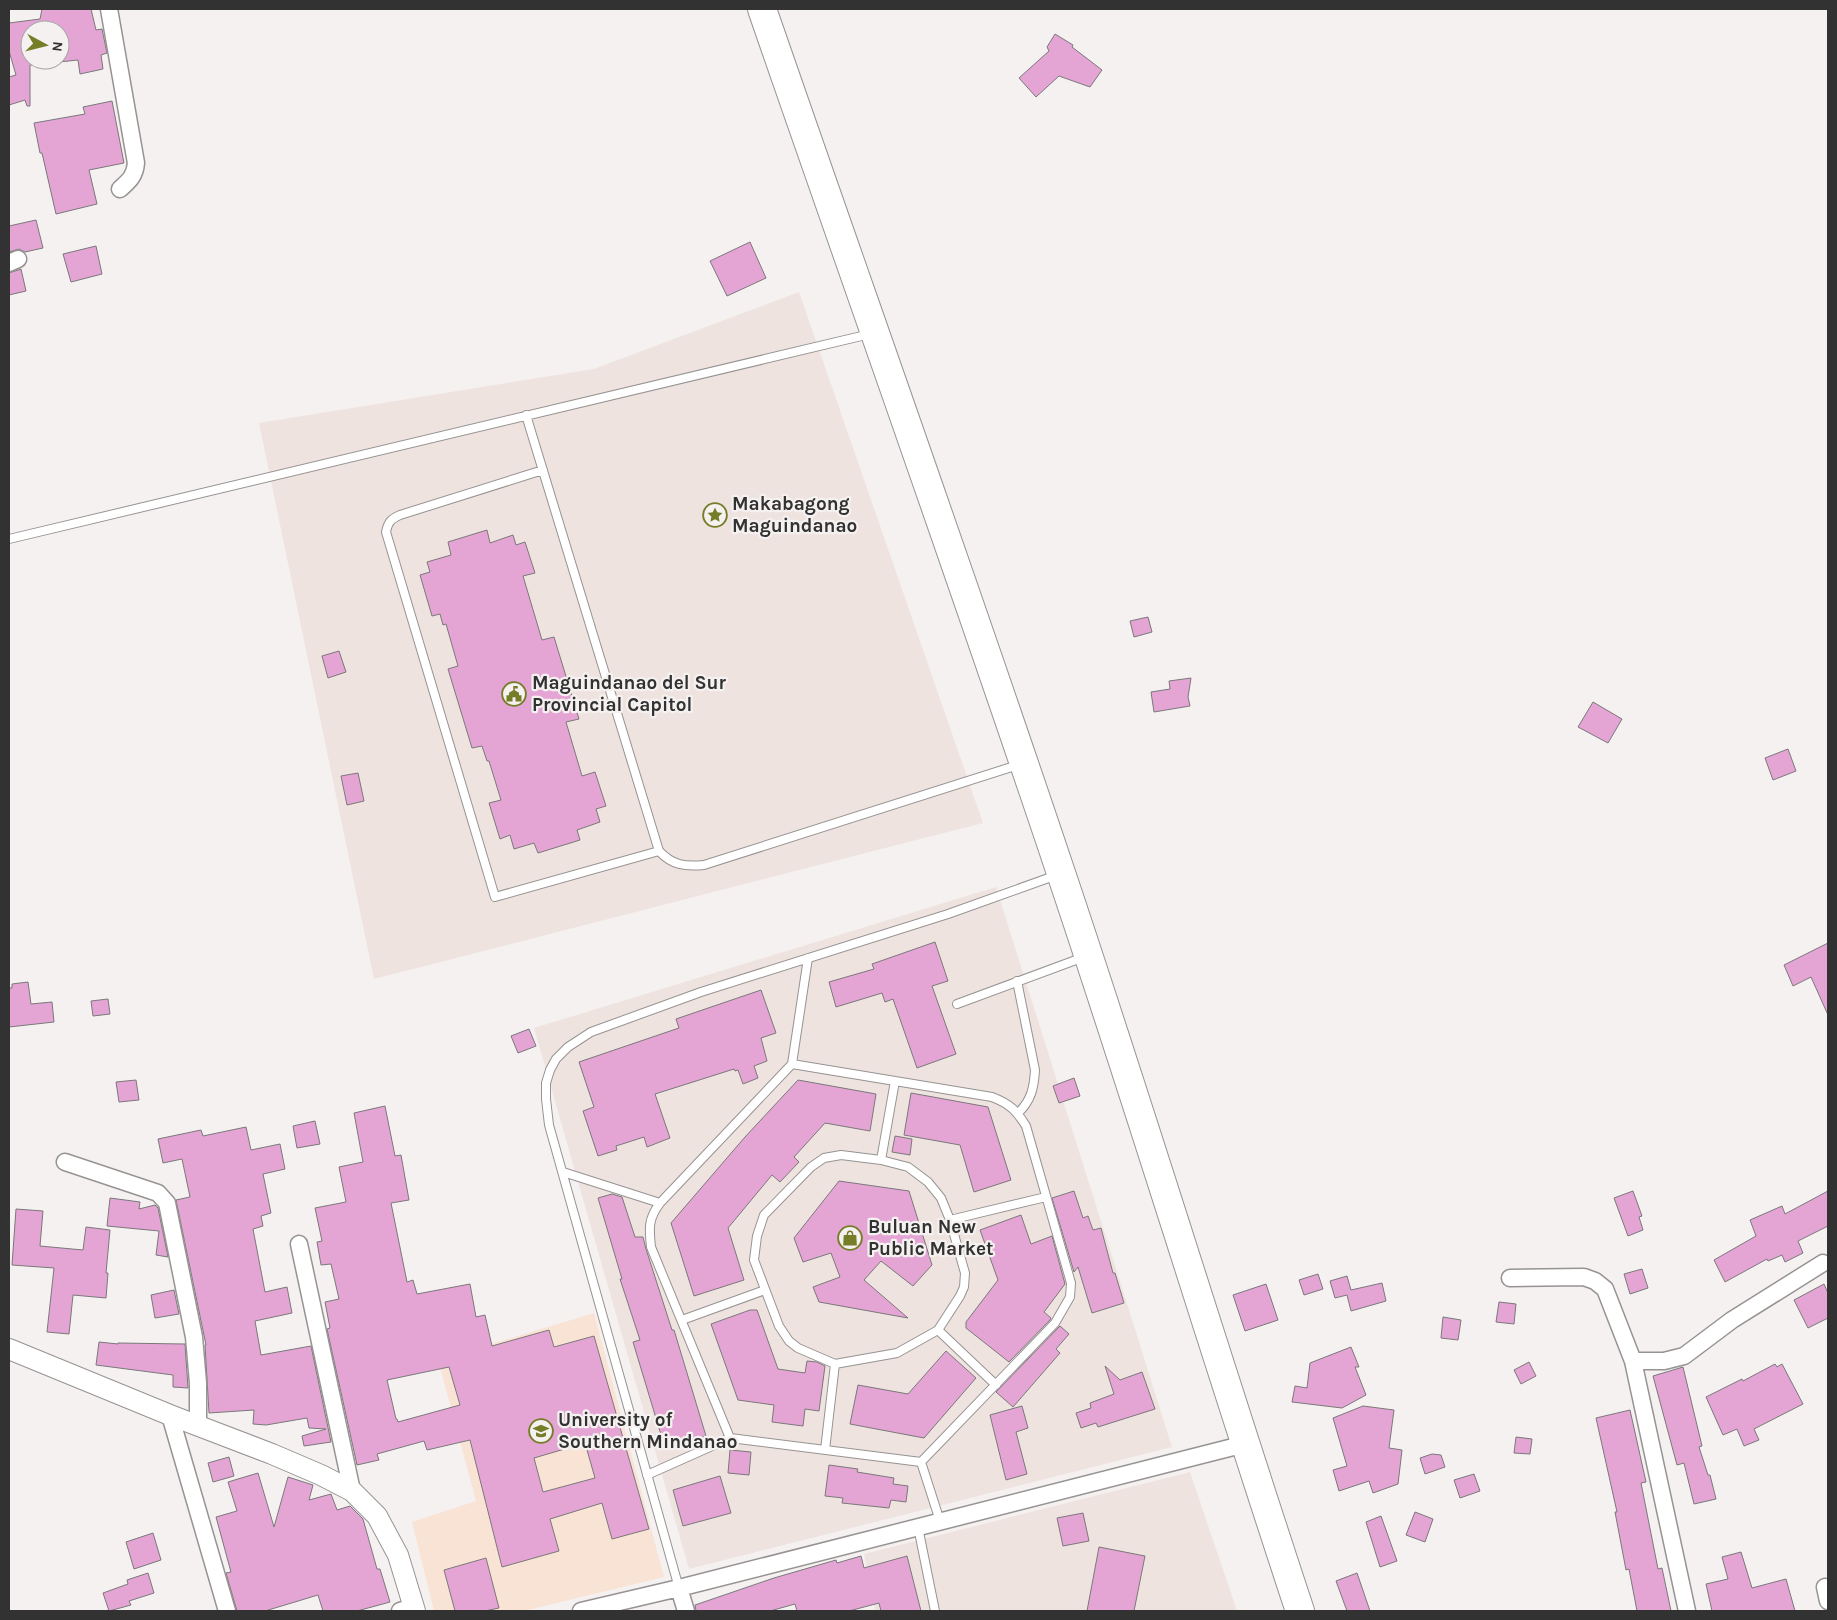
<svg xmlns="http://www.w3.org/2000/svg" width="1837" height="1620" font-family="Karla,sans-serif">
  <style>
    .built { fill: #efe3df }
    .education { fill: #f9e3d5 }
    .building { fill: #e4a5d5; stroke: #7a787a; fill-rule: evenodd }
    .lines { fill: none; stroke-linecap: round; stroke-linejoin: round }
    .service-casing { stroke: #969392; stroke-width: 10 }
    .minor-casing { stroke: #969392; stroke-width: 19 }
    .tertiary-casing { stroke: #969392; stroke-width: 22 }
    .trunk-casing { stroke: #969392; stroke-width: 30 }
    .service { stroke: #fff; stroke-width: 8 }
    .minor { stroke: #fff; stroke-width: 16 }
    .tertiary { stroke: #fff; stroke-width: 20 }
    .trunk { stroke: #fff; stroke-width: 28 }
    .labels { text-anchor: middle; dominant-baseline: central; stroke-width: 4.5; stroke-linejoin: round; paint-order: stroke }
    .poi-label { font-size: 19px; font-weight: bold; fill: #333232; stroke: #f4f1f0; text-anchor: start }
  </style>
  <rect width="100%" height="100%" fill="#f4f1f0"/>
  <path class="built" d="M 799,292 L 983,823 L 374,979 L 259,423 L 594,369 Z
    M 996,887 L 1172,1447 L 689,1569 L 534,1028 Z
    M 1190,1472 L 1237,1611 L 875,1611 L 864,1554 Z"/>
  <path class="education" d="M 594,1313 L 664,1577 L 524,1611 L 434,1611 L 412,1522 L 476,1501 L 438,1360 Z"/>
  <path class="building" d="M 42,9 L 91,9 L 96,30 L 102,29 L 107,53 L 101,55 L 103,69 L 80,74 L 78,60 L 30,65 L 30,106 L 27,106 L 25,100 L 9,105 L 9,77 L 16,75 L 9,51 L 9,23 L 40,19 ZM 30,30 L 60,30 L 60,60 L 30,60 Z
    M 1055,34 L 1073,45 L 1072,47 L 1102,70 L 1090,87 L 1059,76 L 1036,97 L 1019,78 L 1049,51 L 1047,47 Z
    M 112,101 L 124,163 L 89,170 L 97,204 L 56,214 L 42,153 L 40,153 L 34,123 L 85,114 L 83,107 Z
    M 36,220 L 43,248 L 25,252 L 19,249 L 9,252 L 9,226 Z
    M 750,242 L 766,278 L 727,296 L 710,261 Z
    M 96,246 L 102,274 L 71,282 L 63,254 Z
    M 21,269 L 26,291 L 9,295 L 9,273 Z
    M 487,530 L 490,543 L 513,535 L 516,545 L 525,542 L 535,573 L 523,576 L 542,640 L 554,637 L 579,719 L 566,722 L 582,776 L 595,772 L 606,806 L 596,809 L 600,822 L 577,830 L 580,840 L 538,853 L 534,843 L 514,849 L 510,835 L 500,839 L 489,803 L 501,800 L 489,761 L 487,761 L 482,746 L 472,748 L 448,669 L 458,666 L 446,624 L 443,625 L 440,614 L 432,616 L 420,575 L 430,572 L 427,562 L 451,555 L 448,542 Z
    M 1148,617 L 1152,632 L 1134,637 L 1130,621 Z
    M 339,651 L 346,672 L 328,678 L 322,656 Z
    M 1191,678 L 1188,697 L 1190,706 L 1154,712 L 1151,692 L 1170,689 L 1169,681 Z
    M 1593,702 L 1622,719 L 1608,743 L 1578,727 Z
    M 1788,749 L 1796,771 L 1773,780 L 1765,758 Z
    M 358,773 L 364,801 L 347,805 L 341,776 Z
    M 935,942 L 948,981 L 932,986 L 956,1054 L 917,1068 L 893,999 L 885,1002 L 882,993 L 836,1007 L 829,982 L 874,969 L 872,964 Z
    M 1828,943 L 1828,1015 L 1811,977 L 1793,986 L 1784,965 Z
    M 28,982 L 31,1004 L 52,1002 L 54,1022 L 9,1027 L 9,988 L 12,988 L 12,984 Z
    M 761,990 L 776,1033 L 761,1038 L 767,1061 L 754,1066 L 758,1078 L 743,1084 L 738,1070 L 735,1071 L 734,1069 L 655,1094 L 670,1138 L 647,1147 L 644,1137 L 616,1146 L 617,1150 L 598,1156 L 583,1111 L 594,1107 L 579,1062 L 679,1028 L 676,1019 Z
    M 108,999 L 110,1014 L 93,1016 L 91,1001 Z
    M 529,1029 L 536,1046 L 518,1053 L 511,1036 Z
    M 1074,1078 L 1080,1096 L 1059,1103 L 1053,1086 Z
    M 136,1080 L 139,1100 L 119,1102 L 116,1082 Z
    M 798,1080 L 876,1094 L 870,1131 L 825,1123 L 794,1157 L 799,1162 L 780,1182 L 772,1175 L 728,1228 L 744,1280 L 694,1296 L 671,1223 L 745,1137 Z
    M 911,1093 L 988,1107 L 1011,1180 L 974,1192 L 960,1145 L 904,1135 Z
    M 385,1106 L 395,1156 L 401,1155 L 409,1200 L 391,1203 L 407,1282 L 413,1280 L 417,1294 L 470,1284 L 476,1317 L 485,1315 L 492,1346 L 549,1330 L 554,1347 L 594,1336 L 649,1529 L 612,1539 L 602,1503 L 550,1519 L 559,1551 L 502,1567 L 470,1440 L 427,1450 L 424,1441 L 377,1454 L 379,1460 L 357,1465 L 327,1329 L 330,1328 L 325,1302 L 339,1299 L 331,1264 L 321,1265 L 317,1242 L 322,1241 L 315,1208 L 346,1202 L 339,1167 L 363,1162 L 354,1113 ZM 449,1367 L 460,1405 L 398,1422 L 397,1419 L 396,1419 L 387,1380 ZM 585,1443 L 595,1478 L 543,1492 L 534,1458 Z
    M 315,1121 L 320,1144 L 297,1148 L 293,1126 Z
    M 246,1127 L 251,1150 L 280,1144 L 285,1169 L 263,1174 L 271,1213 L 261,1216 L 263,1226 L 253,1229 L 265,1292 L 287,1287 L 292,1313 L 255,1321 L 261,1355 L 311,1346 L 331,1442 L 304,1446 L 302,1436 L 326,1429 L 309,1428 L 307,1418 L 266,1425 L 253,1424 L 254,1410 L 209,1413 L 205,1345 L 206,1345 L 176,1200 L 190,1197 L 182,1159 L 163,1163 L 158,1139 L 201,1130 L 203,1136 Z
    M 895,1136 L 912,1139 L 910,1155 L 892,1152 Z
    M 839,1181 L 909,1191 L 932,1265 L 913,1286 L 881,1261 L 864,1280 L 908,1318 L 819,1302 L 813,1287 L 840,1277 L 831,1253 L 803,1262 L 794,1238 Z
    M 1074,1191 L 1083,1218 L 1088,1216 L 1093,1230 L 1101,1228 L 1113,1273 L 1115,1273 L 1124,1303 L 1092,1313 L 1078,1267 L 1074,1272 L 1052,1198 Z
    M 1633,1191 L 1642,1216 L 1639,1217 L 1643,1230 L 1628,1236 L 1614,1198 Z
    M 1828,1191 L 1828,1226 L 1798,1241 L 1803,1253 L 1785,1262 L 1782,1255 L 1768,1261 L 1767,1259 L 1725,1282 L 1714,1260 L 1756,1236 L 1750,1220 L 1782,1206 L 1785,1214 Z
    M 612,1194 L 622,1197 L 635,1237 L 643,1237 L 646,1249 L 672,1330 L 674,1330 L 706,1436 L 665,1448 L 633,1342 L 640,1340 L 620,1279 L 622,1279 L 598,1198 Z
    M 110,1198 L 140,1202 L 139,1209 L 155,1205 L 158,1208 L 168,1257 L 156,1255 L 159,1231 L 107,1226 Z
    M 16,1209 L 43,1211 L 40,1246 L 83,1250 L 86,1227 L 110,1230 L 106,1273 L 108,1273 L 106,1298 L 73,1295 L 69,1334 L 47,1332 L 54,1268 L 12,1265 Z
    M 1021,1215 L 1031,1244 L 1052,1236 L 1065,1284 L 1044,1312 L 1051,1318 L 1050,1320 L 1009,1362 L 966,1328 L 966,1322 L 998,1280 L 980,1230 Z
    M 1642,1269 L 1648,1288 L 1630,1294 L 1624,1274 Z
    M 1318,1274 L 1323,1289 L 1304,1295 L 1299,1280 Z
    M 1347,1276 L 1351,1290 L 1382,1283 L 1386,1301 L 1351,1311 L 1347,1295 L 1335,1298 L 1330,1281 Z
    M 1266,1284 L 1278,1320 L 1245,1331 L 1233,1295 Z
    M 1824,1284 L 1828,1293 L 1828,1318 L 1808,1328 L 1794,1300 Z
    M 174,1290 L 179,1314 L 155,1318 L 151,1295 Z
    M 1499,1302 L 1516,1304 L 1514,1324 L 1496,1322 Z
    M 750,1310 L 757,1310 L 778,1369 L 805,1373 L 807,1361 L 817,1362 L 825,1366 L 819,1411 L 805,1409 L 803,1426 L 772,1422 L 774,1405 L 738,1400 L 711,1324 Z
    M 1443,1317 L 1461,1320 L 1458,1340 L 1441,1338 Z
    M 1060,1326 L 1069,1334 L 1056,1349 L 1060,1353 L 1013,1407 L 996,1392 Z
    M 99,1342 L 118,1344 L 118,1343 L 185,1344 L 188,1388 L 173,1387 L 173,1375 L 96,1365 Z
    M 1351,1347 L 1359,1367 L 1355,1367 L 1366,1395 L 1342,1408 L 1292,1402 L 1295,1386 L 1307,1388 L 1310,1363 Z
    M 946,1351 L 976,1378 L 924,1438 L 850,1424 L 858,1385 L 908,1394 Z
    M 1529,1362 L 1536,1376 L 1521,1384 L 1514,1370 Z
    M 1775,1364 L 1777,1367 L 1782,1364 L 1803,1404 L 1754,1429 L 1759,1440 L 1744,1446 L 1737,1429 L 1723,1435 L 1706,1397 L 1742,1379 L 1743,1381 Z
    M 1105,1366 L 1120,1380 L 1142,1372 L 1155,1409 L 1098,1427 L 1096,1423 L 1081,1428 L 1076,1413 L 1091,1408 L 1090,1403 L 1114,1394 Z
    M 1683,1367 L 1702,1446 L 1699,1447 L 1708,1475 L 1710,1475 L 1716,1499 L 1694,1504 L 1684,1463 L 1677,1465 L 1653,1376 Z
    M 1022,1406 L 1028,1428 L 1016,1432 L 1027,1474 L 1006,1480 L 990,1415 Z
    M 1363,1406 L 1394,1410 L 1389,1448 L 1402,1450 L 1398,1484 L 1373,1493 L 1369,1481 L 1339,1491 L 1333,1470 L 1347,1466 L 1333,1418 Z
    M 1630,1410 L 1646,1482 L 1641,1483 L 1658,1569 L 1662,1568 L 1671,1611 L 1637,1611 L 1629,1569 L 1626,1570 L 1615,1512 L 1617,1512 L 1596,1418 Z
    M 1516,1437 L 1532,1439 L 1530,1454 L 1514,1453 Z
    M 730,1450 L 751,1452 L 749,1475 L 728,1473 Z
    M 1432,1454 L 1441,1455 L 1445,1467 L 1425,1474 L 1420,1458 Z
    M 229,1457 L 234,1476 L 213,1482 L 208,1463 Z
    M 829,1465 L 858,1469 L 857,1472 L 894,1478 L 893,1484 L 908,1486 L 906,1502 L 891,1500 L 889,1508 L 842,1503 L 843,1498 L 825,1496 Z
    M 258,1473 L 274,1527 L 288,1477 L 313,1485 L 309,1500 L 331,1494 L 337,1510 L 350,1506 L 363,1519 L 377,1569 L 380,1569 L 390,1602 L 357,1611 L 323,1611 L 318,1595 L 265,1611 L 237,1611 L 226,1573 L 231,1572 L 216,1517 L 237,1511 L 228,1482 Z
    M 1474,1474 L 1480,1491 L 1460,1498 L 1454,1480 Z
    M 720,1476 L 731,1513 L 683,1526 L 673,1490 Z
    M 1415,1512 L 1433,1519 L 1425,1542 L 1406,1535 Z
    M 1083,1513 L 1089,1541 L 1063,1546 L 1057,1518 Z
    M 1381,1516 L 1397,1561 L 1380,1567 L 1366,1522 Z
    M 153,1533 L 161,1560 L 134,1569 L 126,1542 Z
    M 1099,1547 L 1145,1556 L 1134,1611 L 1087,1611 Z
    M 1741,1552 L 1752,1588 L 1786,1579 L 1795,1611 L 1712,1611 L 1706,1584 L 1728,1579 L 1722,1557 Z
    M 861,1556 L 864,1568 L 907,1556 L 921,1611 L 881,1611 L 879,1603 L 849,1611 L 797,1611 L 795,1604 L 770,1611 L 696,1611 L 695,1605 L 774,1578 L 836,1560 L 837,1563 Z
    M 486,1558 L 499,1608 L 485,1611 L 455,1611 L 444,1570 Z
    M 148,1573 L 154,1593 L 129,1601 L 131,1605 L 109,1611 L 103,1593 L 128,1584 L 127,1580 Z
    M 1357,1573 L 1370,1611 L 1347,1611 L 1336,1581 Z"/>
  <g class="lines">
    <g class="service-casing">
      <path id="service" d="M 526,415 L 659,851 C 672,865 685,867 704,865 L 1021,764
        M 543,470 L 400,515 C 391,519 388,522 386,532 L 495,897 L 659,851
        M 9,539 L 870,334
        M 1017,981 L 1035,1070 C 1034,1088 1031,1101 1018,1113
        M 957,1004 L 1084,957
        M 792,1064 L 992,1097 C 1010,1104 1016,1110 1026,1126 L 1071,1283 L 1070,1297 L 1055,1323 L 921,1462 L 730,1438 L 651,1247 C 649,1228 648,1219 660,1203 Z
        M 792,1064 L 808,958
        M 841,1155 L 881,1160 L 908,1167 L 928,1182 L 941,1198 L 950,1220 L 965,1273 L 964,1287 L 960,1296 L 938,1330 L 897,1353 L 835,1364 L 798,1348 L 789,1341 L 779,1326 L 754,1260 L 757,1236 L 764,1215 L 811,1167 L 824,1158 Z
        M 881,1160 L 895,1081
        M 563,1172 L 660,1203
        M 950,1220 L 1046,1197
        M 682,1320 L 765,1290
        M 938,1330 L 996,1385
        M 825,1450 L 835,1364
        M 921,1462 L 940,1521
        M 647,1475 L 730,1438
        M 918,1527 L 935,1611
        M 679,1588 L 549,1125 L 546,1099 L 546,1083 L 550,1070 L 556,1059 L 568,1047 L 591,1032 L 701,992 L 948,914 L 1057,875"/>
    </g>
    <g class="minor-casing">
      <path id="minor" d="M 109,9 L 136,163 C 135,176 129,181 120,189
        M 9,263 L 18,259
        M 65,1162 L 158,1193 L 167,1203 L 194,1337 L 198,1383 L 198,1426
        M 299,1244 L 352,1491
        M 1510,1278 L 1584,1277 L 1595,1281 L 1605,1289 L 1633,1361 L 1664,1361 L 1684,1356 L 1732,1320 L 1823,1263
        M 1633,1361 L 1687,1611
        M 170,1415 L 227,1611
        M 1825,1587 L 1828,1601
        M 679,1588 L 686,1611
        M 400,1611 L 414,1607
        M 581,1611 L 679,1588 L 1245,1444"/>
    </g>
    <g class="tertiary-casing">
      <path id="tertiary" d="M 9,1349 L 170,1415 L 272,1454 L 321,1475 L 352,1491 L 377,1516 L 398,1555 L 415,1611"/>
    </g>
    <g class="trunk-casing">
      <path id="trunk" d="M 762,9 C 862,298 965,586 1062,876 C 1144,1120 1219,1367 1300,1611"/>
    </g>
    <use href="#service" class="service"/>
    <use href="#minor" class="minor"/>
    <use href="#tertiary" class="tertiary"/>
    <use href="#trunk" class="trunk"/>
  </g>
  <defs>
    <g id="sight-ring" transform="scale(1.25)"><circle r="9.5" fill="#f4f1f0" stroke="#767d27" stroke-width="1.5"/><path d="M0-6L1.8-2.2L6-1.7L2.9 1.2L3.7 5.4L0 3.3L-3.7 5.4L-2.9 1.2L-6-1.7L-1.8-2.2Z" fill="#767d27"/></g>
    <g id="civic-ring" transform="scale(1.25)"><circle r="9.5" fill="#f4f1f0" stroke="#767d27" stroke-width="1.5"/><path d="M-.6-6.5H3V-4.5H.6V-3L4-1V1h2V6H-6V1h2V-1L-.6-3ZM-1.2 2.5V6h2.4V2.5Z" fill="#767d27"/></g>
    <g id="shop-ring" transform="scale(1.25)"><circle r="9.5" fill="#f4f1f0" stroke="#767d27" stroke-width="1.5"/><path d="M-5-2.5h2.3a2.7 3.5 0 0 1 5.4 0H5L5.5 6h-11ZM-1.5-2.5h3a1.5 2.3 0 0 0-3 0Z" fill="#767d27"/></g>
    <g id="university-ring" transform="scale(1.25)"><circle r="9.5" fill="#f4f1f0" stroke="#767d27" stroke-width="1.5"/><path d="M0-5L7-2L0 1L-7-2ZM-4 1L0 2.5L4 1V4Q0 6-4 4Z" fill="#767d27"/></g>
  </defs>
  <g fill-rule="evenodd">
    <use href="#sight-ring" x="715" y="515"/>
    <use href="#civic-ring" x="514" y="694"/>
    <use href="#shop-ring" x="850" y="1238"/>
    <use href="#university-ring" x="541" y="1431"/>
  </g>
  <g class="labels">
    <g class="poi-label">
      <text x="732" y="504">Makabagong<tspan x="732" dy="22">Maguindanao</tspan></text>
      <text x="532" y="683">Maguindanao del Sur<tspan x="532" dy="22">Provincial Capitol</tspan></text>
      <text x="868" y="1227">Buluan New<tspan x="868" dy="22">Public Market</tspan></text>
      <text x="558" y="1420">University of<tspan x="558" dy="22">Southern Mindanao</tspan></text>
    </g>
  </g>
  <rect width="1837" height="1620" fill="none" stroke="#333232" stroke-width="20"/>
  <g transform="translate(45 45) rotate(97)"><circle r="24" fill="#f4f1f0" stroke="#a7a5a4"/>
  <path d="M0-4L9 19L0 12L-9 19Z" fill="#767d27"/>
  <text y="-8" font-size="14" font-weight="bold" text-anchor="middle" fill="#333232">N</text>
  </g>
</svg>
